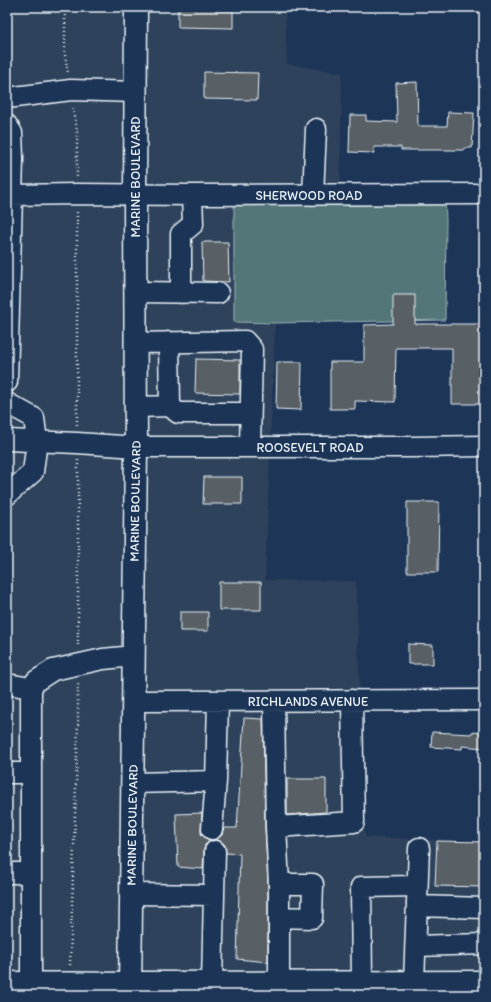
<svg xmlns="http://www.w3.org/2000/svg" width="491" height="1002" font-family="Itim,sans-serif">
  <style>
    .built { fill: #2f425b }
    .green { fill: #537678; stroke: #9eb4b8 }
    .building { fill: #596065; stroke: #e8f1f8 }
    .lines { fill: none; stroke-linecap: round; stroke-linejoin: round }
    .minor-casing { stroke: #e8f1f8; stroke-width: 23 }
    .major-casing { stroke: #e8f1f8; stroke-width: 25 }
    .path { stroke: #e8f1f8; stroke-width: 2.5; stroke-dasharray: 1 3; stroke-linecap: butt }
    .minor { stroke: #1d3557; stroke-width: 20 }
    .major { stroke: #1d3557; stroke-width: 22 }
    .labels { text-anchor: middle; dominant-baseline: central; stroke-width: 3; stroke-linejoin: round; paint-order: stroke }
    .street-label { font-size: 13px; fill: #e8f1f8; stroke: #1d3557 }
  </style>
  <rect width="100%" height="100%" fill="#1d3557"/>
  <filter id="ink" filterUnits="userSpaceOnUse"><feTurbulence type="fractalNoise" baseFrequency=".025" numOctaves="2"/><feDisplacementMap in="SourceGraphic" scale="8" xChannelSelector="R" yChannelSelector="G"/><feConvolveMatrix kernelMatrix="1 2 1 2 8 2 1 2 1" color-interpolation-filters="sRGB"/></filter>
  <g filter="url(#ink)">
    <path class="built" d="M 7,7 L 285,7 L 287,64 L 342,73 L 340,195 L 235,322 L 275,323 L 265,580 L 356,581 L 365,837 L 484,842 L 484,995 L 7,995 Z"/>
    <path class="green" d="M 445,194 L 446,221 L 445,320 L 275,323 L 234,322 L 234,195 Z"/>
    <path class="building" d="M 178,7 L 233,7 L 233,28 L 178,27 Z
      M 204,72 L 258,73 L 257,100 L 204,99 Z
      M 417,82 L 418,126 L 447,126 L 448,112 L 474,113 L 472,148 L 464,148 L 464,150 L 401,150 L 401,147 L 374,147 L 374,153 L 349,152 L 350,115 L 366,115 L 366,121 L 397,122 L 396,83 Z
      M 202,242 L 228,242 L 229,282 L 203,281 Z
      M 393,295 L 415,295 L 415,324 L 484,324 L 483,404 L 452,404 L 452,348 L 396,348 L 395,402 L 355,401 L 355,409 L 330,409 L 330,362 L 364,362 L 364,325 L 393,324 Z
      M 196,359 L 240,360 L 240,394 L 195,393 Z
      M 277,362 L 302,362 L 301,410 L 276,409 Z
      M 204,477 L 242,477 L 242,504 L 203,504 Z
      M 407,502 L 439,502 L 438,572 L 407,572 Z
      M 219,582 L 261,582 L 261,610 L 219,610 Z
      M 180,612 L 208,612 L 208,631 L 180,631 Z
      M 408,644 L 433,645 L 433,664 L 408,664 Z
      M 244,718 L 263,719 L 265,828 L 268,884 L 268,962 L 237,959 L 240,854 L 226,853 L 225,845 L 221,841 L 216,840 L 222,835 L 224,828 L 237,828 Z
      M 432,732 L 471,734 L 472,732 L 484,733 L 484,748 L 462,746 L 462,749 L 431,747 Z
      M 287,779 L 326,779 L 326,812 L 287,815 Z
      M 202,813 L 201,828 L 201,834 L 205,838 L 211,840 L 205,845 L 204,850 L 203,869 L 178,867 L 176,814 Z
      M 437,841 L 484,842 L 484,887 L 435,886 Z"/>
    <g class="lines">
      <g class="minor-casing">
        <path id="minor" d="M 7,98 L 71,90 L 135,92
          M 7,125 L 12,133 L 13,158 L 7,382
          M 12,195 L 77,194 L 192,195 L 484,194
          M 313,195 L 316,129
          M 135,292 L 218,293
          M 181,293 L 181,234 L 193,224 L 192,195
          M 169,342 L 170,406 L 178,413 L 250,413
          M 135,343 L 245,341 L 252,349 L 250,447
          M 7,403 L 34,418 L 37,441 L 33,472 L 7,495
          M 136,407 L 170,406
          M 7,440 L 77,443 L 136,447 L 412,447 L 484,446
          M 7,684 L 31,688
          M 133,701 L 484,700
          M 274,701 L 276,827 L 279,884 L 313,884 L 312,918 L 279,917 L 279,983
          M 7,773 L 31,773
          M 132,783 L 216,781
          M 276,827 L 354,822 L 352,700
          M 212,829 L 216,781 L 218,701
          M 7,873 L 30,873
          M 279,884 L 279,917
          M 131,894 L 214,895
          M 417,906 L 484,908
          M 416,946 L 484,944
          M 7,982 L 130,983
          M 414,982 L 419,848
          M 212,983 L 215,851
          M 362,983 L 361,887 L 417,886
          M 31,995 L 31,688 L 36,681 L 53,670 L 103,659 L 134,656"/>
      </g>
      <g class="major-casing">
        <path id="major" d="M 130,983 L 484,982
          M 130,995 L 136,447 L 135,195 L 136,7"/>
      </g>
      <path class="path" d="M 65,7 L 65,55 L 68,73
        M 73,108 L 77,130 L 77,177
        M 77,212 L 77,427
        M 78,460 L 78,647
        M 70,965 L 78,724 L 78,682"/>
      <use href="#minor" class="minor"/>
      <use href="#major" class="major"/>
    </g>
  </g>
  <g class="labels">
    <g class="street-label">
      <text transform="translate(135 177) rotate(-90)">MARINE BOULEVARD</text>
      <text x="309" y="195">SHERWOOD ROAD</text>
      <text x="310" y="447">ROOSEVELT ROAD</text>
      <text transform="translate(135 501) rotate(-89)">MARINE BOULEVARD</text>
      <text x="308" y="701">RICHLANDS AVENUE</text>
      <text transform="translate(132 825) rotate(-89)">MARINE BOULEVARD</text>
    </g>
  </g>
  <rect width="491" height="1002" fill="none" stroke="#1d3557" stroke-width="24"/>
  <rect x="12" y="12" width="467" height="978" fill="none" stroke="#e8f1f8" stroke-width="1.5" filter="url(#ink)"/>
</svg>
